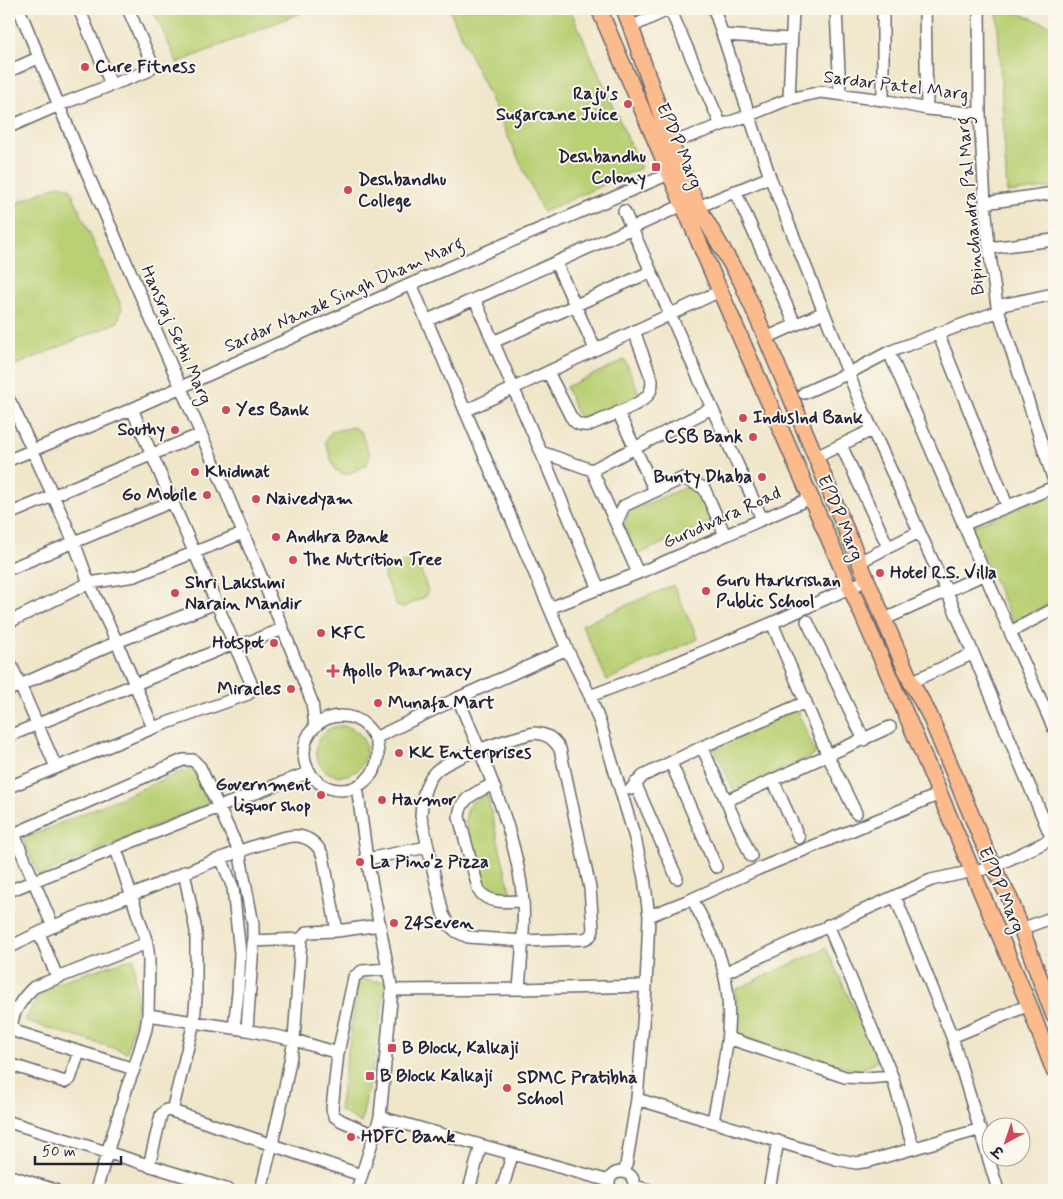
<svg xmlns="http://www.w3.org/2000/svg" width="1063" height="1199" font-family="Mynerve,'Playpen Sans Deva',sans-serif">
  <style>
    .green { fill: #b9d075; stroke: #6e7958 }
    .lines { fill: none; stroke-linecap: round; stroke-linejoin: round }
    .minor-casing { stroke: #6a676d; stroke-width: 14 }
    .major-casing { stroke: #6a676d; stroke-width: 18 }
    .minor { stroke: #fff; stroke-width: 11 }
    .major { stroke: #fbbb8d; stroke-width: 15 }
    .poi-dot { fill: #d1495b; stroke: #fbf7ec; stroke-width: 2 }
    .labels { text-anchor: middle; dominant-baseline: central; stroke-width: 4; stroke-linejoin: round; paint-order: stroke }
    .poi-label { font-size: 18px; font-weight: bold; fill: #22223b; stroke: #fbf7ec; text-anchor: start }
    .street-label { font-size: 18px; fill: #22223b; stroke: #fbf7ec }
  </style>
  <rect width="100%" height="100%" fill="#fbf7ec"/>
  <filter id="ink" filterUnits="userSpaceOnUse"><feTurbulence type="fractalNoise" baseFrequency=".02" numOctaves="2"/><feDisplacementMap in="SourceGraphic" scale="10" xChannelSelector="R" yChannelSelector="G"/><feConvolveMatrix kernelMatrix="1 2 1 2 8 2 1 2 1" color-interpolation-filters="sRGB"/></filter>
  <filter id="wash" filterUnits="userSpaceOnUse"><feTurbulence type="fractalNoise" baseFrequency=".0096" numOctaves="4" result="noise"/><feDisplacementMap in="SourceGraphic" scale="20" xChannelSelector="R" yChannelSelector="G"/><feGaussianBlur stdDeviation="1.12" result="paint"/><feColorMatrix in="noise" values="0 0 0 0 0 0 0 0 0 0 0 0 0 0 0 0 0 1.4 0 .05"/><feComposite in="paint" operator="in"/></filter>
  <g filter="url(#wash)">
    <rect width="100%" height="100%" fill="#f0e6ca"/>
    <path class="green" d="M 153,9 L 310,9 L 177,63 Z
      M 449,9 L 570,9 L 641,168 L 543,212 Z
      M 997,9 L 1008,9 L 1054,27 L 1054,187 L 1007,193 Z
      M 59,185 L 70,188 L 122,308 L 118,322 L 9,368 L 9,206 Z
      M 625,360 L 641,398 L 580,421 L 566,387 Z
      M 353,427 L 361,432 L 370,456 L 367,465 L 346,475 L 335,470 L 325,442 L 331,432 Z
      M 686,487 L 698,493 L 711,521 L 635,556 L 624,525 L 630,511 Z
      M 1052,494 L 1054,499 L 1054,602 L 1013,622 L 970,527 Z
      M 412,558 L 417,560 L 428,591 L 425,597 L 402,608 L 397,606 L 384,577 L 385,570 Z
      M 673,585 L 698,639 L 607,680 L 582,625 Z
      M 796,708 L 816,754 L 734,791 L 713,745 Z
      M316 751a25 25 0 1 1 50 0a25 25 0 1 1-50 0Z
      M 193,767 L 209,803 L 39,876 L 23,839 Z
      M 487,794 L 511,895 L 488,890 L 481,884 L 465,820 L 468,808 L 472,802 Z
      M 826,948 L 878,1060 L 859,1071 L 740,1037 L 735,990 Z
      M 134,958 L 137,1007 L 127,1052 L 24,1021 L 41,992 L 64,980 Z
      M 359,979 L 386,982 L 373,1065 L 361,1123 L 339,1110 Z"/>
  </g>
  <g filter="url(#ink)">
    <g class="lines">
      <g class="minor-casing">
        <path id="minor" d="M 19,9 L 82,161 L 219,475 L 283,629 L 312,702 L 315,727
          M 79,9 L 111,84
          M 670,9 L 721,125
          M 714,9 L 770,177 L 861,405 L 947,592 L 1052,839
          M 836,9 L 840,94
          M 883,9 L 883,100
          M 925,9 L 927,109
          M 979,9 L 980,114 L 985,203 L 989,248 L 997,306 L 1054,481
          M 631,27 L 670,9
          M 723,35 L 791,39
          M 9,71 L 38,58
          M 789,99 L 793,9
          M 9,127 L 59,105 L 148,71 L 152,66 L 151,61 L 128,9
          M 665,145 L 750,115 L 789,99 L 821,92 L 883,100 L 927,109 L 980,114
          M 735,191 L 795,324
          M 985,203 L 1054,193
          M 698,207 L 770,177
          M 989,248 L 1054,240
          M 556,263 L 595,349
          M 411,284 L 567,649 L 590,696 L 601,726 L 635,838 L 644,878 L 649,916 L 646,986 L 637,1099 L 625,1172
          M 475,300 L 541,452 L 592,470 L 712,408 L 624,211
          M 997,306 L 1054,294
          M 428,320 L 683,205
          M 938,333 L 1007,505
          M 766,338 L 824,312
          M 493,342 L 650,272
          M 889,352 L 1010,632 L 1054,729
          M 548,372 L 571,417 C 576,424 580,426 589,425 C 603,419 641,405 648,395 C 652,390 652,385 652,380 L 634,331
          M 804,393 L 849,373 L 889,352 L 999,311
          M 9,400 L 13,407 L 74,542 L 89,583 L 117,642 L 153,728
          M 712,408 L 762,519
          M 465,411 L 720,291
          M 618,412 L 655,491
          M 841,445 L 888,547
          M 541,452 L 599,589
          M 816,457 L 872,430
          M 9,460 L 132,409 L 411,284 L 676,171
          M 592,470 L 638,573
          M 9,514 L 201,434
          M 616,524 L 624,506 L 683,478 L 704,488 L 725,535
          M 963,525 L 1054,487
          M 859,562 L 919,532
          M 9,569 L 171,502
          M 550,608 L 646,570 L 811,498
          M 885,619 L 985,574
          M 807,621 L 864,740
          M 9,622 L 89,583 L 135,576 L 243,533
          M 772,623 L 828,756 L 856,813
          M 1010,632 L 1054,609
          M 9,660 L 56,767
          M 911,682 L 972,654
          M 9,690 L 117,642 L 216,603
          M 590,696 L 669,666 L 772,623 L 867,580
          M 458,698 C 484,762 517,832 523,901 C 525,929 521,962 519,989
          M304 753a37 37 0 1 1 74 0a37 37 0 1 1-74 0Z
          M 534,733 C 547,734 553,738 560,749 L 590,888 L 593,929 C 592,935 590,937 584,939 L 522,941 L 468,937 L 457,932 L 449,925 L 443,914 L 421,816 C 422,800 424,784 435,772 C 450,757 512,738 534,733 Z
          M 9,736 L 233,644 L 241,645 L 283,629
          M 375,738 L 458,698 L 567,649
          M 671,763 L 716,867
          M 773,780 L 799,838
          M 635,783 L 677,878
          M 493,784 C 478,792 460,797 459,817 L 479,891 C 490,905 507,901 523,901
          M 357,786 L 367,859 L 392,990 L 380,1117 L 357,1190
          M 9,787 L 153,728 L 248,694 L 252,690 L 252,685 L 132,409
          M 631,789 L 643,776 L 702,747
          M 726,801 L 890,727
          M 751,856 L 702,747 L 806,702
          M 221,858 L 233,888 L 240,953 L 238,992 L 234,1028
          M 367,859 L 427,847
          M 9,891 L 219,807 L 310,772
          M 895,896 L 952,1037 L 998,1190
          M 692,899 C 704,922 719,947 724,973 C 736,1022 722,1073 713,1121
          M 649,916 L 692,899 L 758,869 L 940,794
          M 828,925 L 892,1076 L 913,1147
          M 53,927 L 14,834 L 183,760 L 193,760 L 200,767 L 239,851 L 249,903 L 253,924 L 253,944 L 247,1030
          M 1021,929 L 1054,917
          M 39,933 L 57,977
          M 253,941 L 301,939
          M 9,948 C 54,923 104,907 152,887 C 188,871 224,856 261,844 C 273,841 286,835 298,836 C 311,838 318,845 323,856 L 337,931 L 380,925
          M 724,973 L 931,880 L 993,867 L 1054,838
          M 392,990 L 519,989 L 646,986
          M 148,1015 L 247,1030 L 294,1040 L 338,1053
          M 952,1037 L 1029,1005
          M 728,1038 L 845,1077 L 866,1078 L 892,1076
          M 9,1064 L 65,1082 L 70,1079 L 79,1052
          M 134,1069 L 17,1032 L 12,1027 C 11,1013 24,996 34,987 L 147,943
          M 637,1099 L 836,1159 L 856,1163 L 870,1161 L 981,1129
          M 172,1111 L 361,1175
          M 380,1117 L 609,1181
          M 9,1122 L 229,1190
          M 374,1135 L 342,1121 L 334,1116 L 332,1109 L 338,1053 L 354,977 L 362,971 L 388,969
          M 149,1166 L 161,1115 L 166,1110 L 172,1111 L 194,1022 L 196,998 L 196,931 L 184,872
          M 9,1178 L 14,1177 L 55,1190
          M 635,1186 L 649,1190
          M 96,1190 L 127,1087 L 134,1069 L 146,1029 L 148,1015 L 149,960 L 147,943 L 116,849
          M 261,1190 L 283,1097 L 294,1040 L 301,939 L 307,932 L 337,931
          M 469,1190 L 481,1145
          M 502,1190 L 512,1155
          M 610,1190 C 602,1166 640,1166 633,1190
          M 769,1190 L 778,1141"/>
      </g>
      <g class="major-casing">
        <path id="major" d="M 599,9 L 720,291 L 908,719 L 1029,1005 L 1054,1071
          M 624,9 L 631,27 L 671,144 L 698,207 L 741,281 L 766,338 L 867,580 L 911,682 L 929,714 L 993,867 L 1010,899 L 1054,1016"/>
      </g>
      <use href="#minor" class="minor"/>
      <use href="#major" class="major"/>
    </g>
  </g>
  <g class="poi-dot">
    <circle cx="85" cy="67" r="5"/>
    <circle cx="628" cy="104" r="5"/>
    <rect x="651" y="162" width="10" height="10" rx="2.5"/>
    <circle cx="348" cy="190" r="5"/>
    <circle cx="226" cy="410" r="5"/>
    <circle cx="743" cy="418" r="5"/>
    <circle cx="175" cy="430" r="5"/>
    <circle cx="753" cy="437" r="5"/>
    <circle cx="195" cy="472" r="5"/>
    <circle cx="762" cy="477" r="5"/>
    <circle cx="207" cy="495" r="5"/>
    <circle cx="256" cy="499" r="5"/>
    <circle cx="276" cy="537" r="5"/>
    <circle cx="293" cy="560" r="5"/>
    <circle cx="880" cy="573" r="5"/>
    <circle cx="706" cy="591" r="5"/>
    <circle cx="175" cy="593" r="5"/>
    <circle cx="321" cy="633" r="5"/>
    <circle cx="274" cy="643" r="5"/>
    <path d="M330.5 663.5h5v5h5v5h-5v5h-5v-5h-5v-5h5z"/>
    <circle cx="291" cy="689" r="5"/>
    <circle cx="378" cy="703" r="5"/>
    <circle cx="399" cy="753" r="5"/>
    <circle cx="321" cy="795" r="5"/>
    <circle cx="382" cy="800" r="5"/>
    <circle cx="360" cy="862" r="5"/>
    <circle cx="394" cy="923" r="5"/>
    <rect x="387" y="1043" width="10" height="10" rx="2.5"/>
    <rect x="365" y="1071" width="10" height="10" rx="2.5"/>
    <circle cx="507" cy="1088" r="5"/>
    <circle cx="351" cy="1137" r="5"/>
  </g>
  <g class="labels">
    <g class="poi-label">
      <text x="95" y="67">Cure Fitness</text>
      <text x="618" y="94" text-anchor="end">Raju's<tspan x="618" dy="21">Sugarcane Juice</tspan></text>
      <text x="646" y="157" text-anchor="end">Deshbandhu<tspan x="646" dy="21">Colony</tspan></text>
      <text x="358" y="180">Deshbandhu<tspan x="358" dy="21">College</tspan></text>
      <text x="236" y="410">Yes Bank</text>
      <text x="753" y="418">IndusInd Bank</text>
      <text x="165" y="430" text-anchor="end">Southy</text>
      <text x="743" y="437" text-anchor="end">CSB Bank</text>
      <text x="205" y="472">Khidmat</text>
      <text x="752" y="477" text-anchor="end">Bunty Dhaba</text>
      <text x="197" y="495" text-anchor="end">Go Mobile</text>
      <text x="266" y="499">Naivedyam</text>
      <text x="286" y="537">Andhra Bank</text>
      <text x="303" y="560">The Nutrition Tree</text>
      <text x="890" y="573">Hotel R.S. Villa</text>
      <text x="716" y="581">Guru Harkrishan<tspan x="716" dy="21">Public School</tspan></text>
      <text x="185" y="583">Shri Lakshmi<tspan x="185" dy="21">Narain Mandir</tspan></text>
      <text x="331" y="633">KFC</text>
      <text x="264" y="643" text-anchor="end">Hotspot</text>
      <text x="343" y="671">Apollo Pharmacy</text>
      <text x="281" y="689" text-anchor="end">Miracles</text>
      <text x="388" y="703">Munafa Mart</text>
      <text x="409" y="753">KK Enterprises</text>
      <text x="311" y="785" text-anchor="end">Government<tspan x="311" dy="21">liquor shop</tspan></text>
      <text x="392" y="800">Havmor</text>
      <text x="370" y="862">La Pino'z Pizza</text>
      <text x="404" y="923">24Seven</text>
      <text x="402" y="1048">B Block, Kalkaji</text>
      <text x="380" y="1076">B Block Kalkaji</text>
      <text x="517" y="1078">SDMC Pratibha<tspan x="517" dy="21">School</tspan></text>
      <text x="361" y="1137">HDFC Bank</text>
    </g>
    <g class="street-label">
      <text transform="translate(896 86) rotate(7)">Sardar Patel Marg</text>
      <text transform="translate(679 146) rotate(67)">EPDP Marg</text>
      <text transform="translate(971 206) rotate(-95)">Bipinchandra Pal Marg</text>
      <text transform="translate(344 295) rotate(-24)">Sardar Nanak Singh Dham Marg</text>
      <text transform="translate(176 335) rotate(66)">Hansraj Sethi Marg</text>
      <text transform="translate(722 518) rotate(-24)">Gurudwara Road</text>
      <text transform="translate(840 518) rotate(67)">EPDP Marg</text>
      <text transform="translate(1001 890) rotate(67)">EPDP Marg</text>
    </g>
  </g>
  <rect width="1063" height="1199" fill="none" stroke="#fbf7ec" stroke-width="30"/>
  <g transform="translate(1006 1142) rotate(220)"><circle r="24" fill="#fbf7ec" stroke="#a4a2a5"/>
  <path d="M0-4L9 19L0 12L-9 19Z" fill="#d1495b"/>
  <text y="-8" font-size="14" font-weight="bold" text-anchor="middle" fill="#22223b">उ</text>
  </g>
  <path d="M35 1156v8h86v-8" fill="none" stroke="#22223b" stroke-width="2.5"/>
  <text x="42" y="1156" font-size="15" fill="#22223b" stroke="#fbf7ec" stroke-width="4" paint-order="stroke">50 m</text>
</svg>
